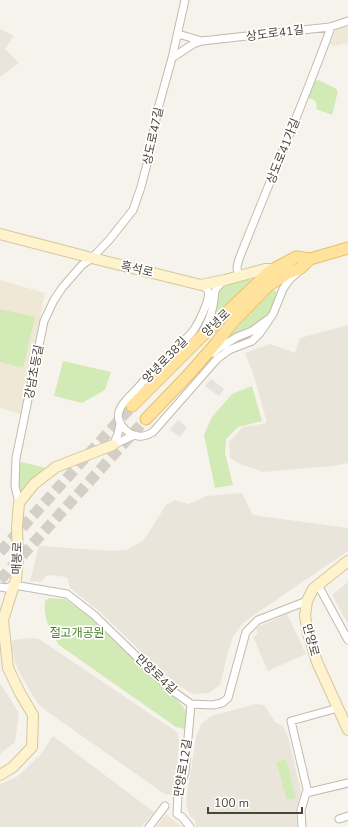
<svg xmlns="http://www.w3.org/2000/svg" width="348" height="827" font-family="'Nunito Sans','Noto Sans KR',sans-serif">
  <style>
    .residential { fill: #eae5da }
    .education { fill: #efe8d6 }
    .green { fill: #d2eab5 }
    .parking { fill: #e5e3e0 }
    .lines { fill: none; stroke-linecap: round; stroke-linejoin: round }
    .primary-tunnel { stroke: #d4d0c8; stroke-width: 11; stroke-dasharray: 11 5.5; stroke-linecap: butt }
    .street-casing { stroke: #c2bbae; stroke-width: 9 }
    .secondary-casing { stroke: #d6c79b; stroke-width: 12 }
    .primary-casing { stroke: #e6c16a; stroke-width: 13 }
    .street { stroke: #fff; stroke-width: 7 }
    .secondary { stroke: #fff3cd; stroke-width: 10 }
    .primary { stroke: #ffe39c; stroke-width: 11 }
    .labels { text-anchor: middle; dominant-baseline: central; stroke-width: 3.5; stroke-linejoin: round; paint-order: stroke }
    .street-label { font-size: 12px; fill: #4b4439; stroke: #fff }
    .park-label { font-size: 12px; fill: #4a7f2a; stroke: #fff }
  </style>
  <rect width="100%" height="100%" fill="#f6f3ec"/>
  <path class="residential" d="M 0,29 L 14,36 L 5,49 L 19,63 L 0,77 Z
    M 348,325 L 348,463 L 333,466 L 263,472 L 240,464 L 230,458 L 229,442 L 243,427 L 267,423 L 253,373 L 245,353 L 270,344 L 295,353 L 300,338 Z
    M 242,493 L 253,515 L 348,528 L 348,551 L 270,604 L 243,623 L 233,637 L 228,652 L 220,685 L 209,693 L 193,694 L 174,683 L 99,611 L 70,588 L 67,577 L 47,575 L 41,582 L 30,581 L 39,546 L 113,551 L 127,550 L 144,540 L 166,505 L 175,500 L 188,504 L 207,496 Z
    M 348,582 L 348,624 L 332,595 Z
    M 287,614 L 306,654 L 268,671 L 253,637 L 258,634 L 256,628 Z
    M 32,638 L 39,639 L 177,732 L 179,740 L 177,779 L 174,790 L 171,794 L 167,795 L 163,793 L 48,712 L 38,704 L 20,674 L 15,663 L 11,644 L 13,640 Z
    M 0,683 L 19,713 L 15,742 L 0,754 Z
    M 256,704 L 264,705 L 275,722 L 283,726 L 288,737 L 301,791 L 296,810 L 297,827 L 196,827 L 195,820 L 190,816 L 186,805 L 188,786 L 192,764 L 196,738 L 201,724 L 211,716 Z
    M 53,736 L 154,812 L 141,827 L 0,827 L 0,784 L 17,777 L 40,755 Z"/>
  <path class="education" d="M 341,27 L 348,27 L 348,43 L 334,46 L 330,44 L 335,31 Z
    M 0,280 L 45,293 L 21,414 L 0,408 Z
    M 167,815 L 183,827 L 156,827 L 163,817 Z"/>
  <path class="green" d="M 318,80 L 335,88 L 338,91 L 332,115 L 316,109 L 317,105 L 314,100 L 308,98 L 314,82 Z
    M 245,279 L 250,279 L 251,282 L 250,283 L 218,314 L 215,313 C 213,289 225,284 245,279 Z
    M 273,290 L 276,291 L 277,293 C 275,299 273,306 270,311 C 262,324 244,335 230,337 L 231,334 Z
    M 0,309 L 35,317 L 23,368 L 0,362 Z
    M 63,361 L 111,372 L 105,390 L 82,403 L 54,396 Z
    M 252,386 L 262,421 L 238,427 L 226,439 L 225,453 L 233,485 L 215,488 L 204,435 L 212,417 L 232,394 Z
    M 22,462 L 42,467 L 44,468 L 44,471 L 24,491 L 21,490 L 19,488 L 18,465 Z
    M 49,598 L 65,599 L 92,619 L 179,702 L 187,712 L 185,727 L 184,729 L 176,727 L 59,645 C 50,631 43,617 45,601 Z
    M 286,759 L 296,798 L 287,800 L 276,762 Z"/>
  <path class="parking" d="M 211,379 L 224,389 L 219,396 L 205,386 Z
    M 178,420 L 187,427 L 180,437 L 170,430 Z"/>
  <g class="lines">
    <path class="primary-tunnel" d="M 0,552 L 132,406
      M 0,580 L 146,419"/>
    <g class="street-casing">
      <path id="street" d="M 178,34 L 202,41
        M 172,58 L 193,44 L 202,41 L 330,27 L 348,21
        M 238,276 L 237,267 L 239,259 C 269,183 302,107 330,30 L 330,27
        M 201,285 C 204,287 207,288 208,291 C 211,299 198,324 193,331 C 184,342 173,351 162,361 C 153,370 144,381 135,391 C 130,396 123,402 120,409 C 114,421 126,434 138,436 C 144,437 148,435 153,432 L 217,359 L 229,350 L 252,341 L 260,333 L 273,314 L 283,289 L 290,279 L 297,273 L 299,270
        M 202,333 C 207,325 211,315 213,306 C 216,293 211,291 224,281
        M 213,353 L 219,348 L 237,337 L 252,331 L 267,320
        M 113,445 L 130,437 L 136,435
        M 113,445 L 118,434 L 120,424
        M 19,503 L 15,486 L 16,458 L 21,434 L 44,321 L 54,300 L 62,288 L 82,265 L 92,258 L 110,239 L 133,210 L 141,187 L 148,160 L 151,143 L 159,105 L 172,58 L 185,0
        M 318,585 L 348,640
        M 0,587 L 6,588 L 14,585 L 67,594 L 94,615 L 170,689 L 191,704 L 213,705 L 222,703 L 228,698 L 246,632 L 258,620 L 307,601
        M 308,793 L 291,721 L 338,708
        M 339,819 L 348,816
        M 149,827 L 165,806
        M 190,827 L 182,817 L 177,814 L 178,795 L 185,772 L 191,704
        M 302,827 L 301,810 L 306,793 L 348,783"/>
    </g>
    <g class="secondary-casing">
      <path id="secondary" d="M 0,234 L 92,258 L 201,285 L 225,280 L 265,269 L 274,269
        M 348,561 L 313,589 L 307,601 L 305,616 L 308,633 L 317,662 L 348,730
        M 0,775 L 13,767 L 32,747 L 33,715 L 20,693 L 8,668 L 3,620 L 14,585 L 16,580 L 18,559 L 17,527 L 19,503 L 34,484 L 56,467 L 113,445"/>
    </g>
    <g class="primary-casing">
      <path id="primary" d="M 132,406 L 196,342 L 270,271 L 296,257 L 310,259 L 348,248
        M 146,419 L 190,373 L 217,342 L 233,322 L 269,285 L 288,273 L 301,268 L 310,259"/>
    </g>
    <use href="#street" class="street"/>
    <use href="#secondary" class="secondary"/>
    <use href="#primary" class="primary"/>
  </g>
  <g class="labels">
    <g class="street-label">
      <text transform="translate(275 33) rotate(-7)">상도로41길</text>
      <text transform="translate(153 136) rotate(-78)">상도로47길</text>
      <text transform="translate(283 151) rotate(-68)">상도로41가길</text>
      <text transform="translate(137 269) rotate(13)">흑석로</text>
      <text transform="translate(216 323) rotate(-44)">양녕로</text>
      <text transform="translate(165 360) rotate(-46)">양녕로38길</text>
      <text transform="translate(34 372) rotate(-79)">강남초등길</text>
      <text transform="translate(17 558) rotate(-88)">매봉로</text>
      <text transform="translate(311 640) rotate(75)">만양로</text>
      <text transform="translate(156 674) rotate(43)">만양로4길</text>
      <text transform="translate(183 768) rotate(-81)">만양로12길</text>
    </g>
    <g class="park-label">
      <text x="77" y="633">절고개공원</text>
    </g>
  </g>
  <path d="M208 807v6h94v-6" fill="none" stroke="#4b4439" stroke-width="2"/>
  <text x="214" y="807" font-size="12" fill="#4b4439" stroke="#ffffff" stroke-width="3" paint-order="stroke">100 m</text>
</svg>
